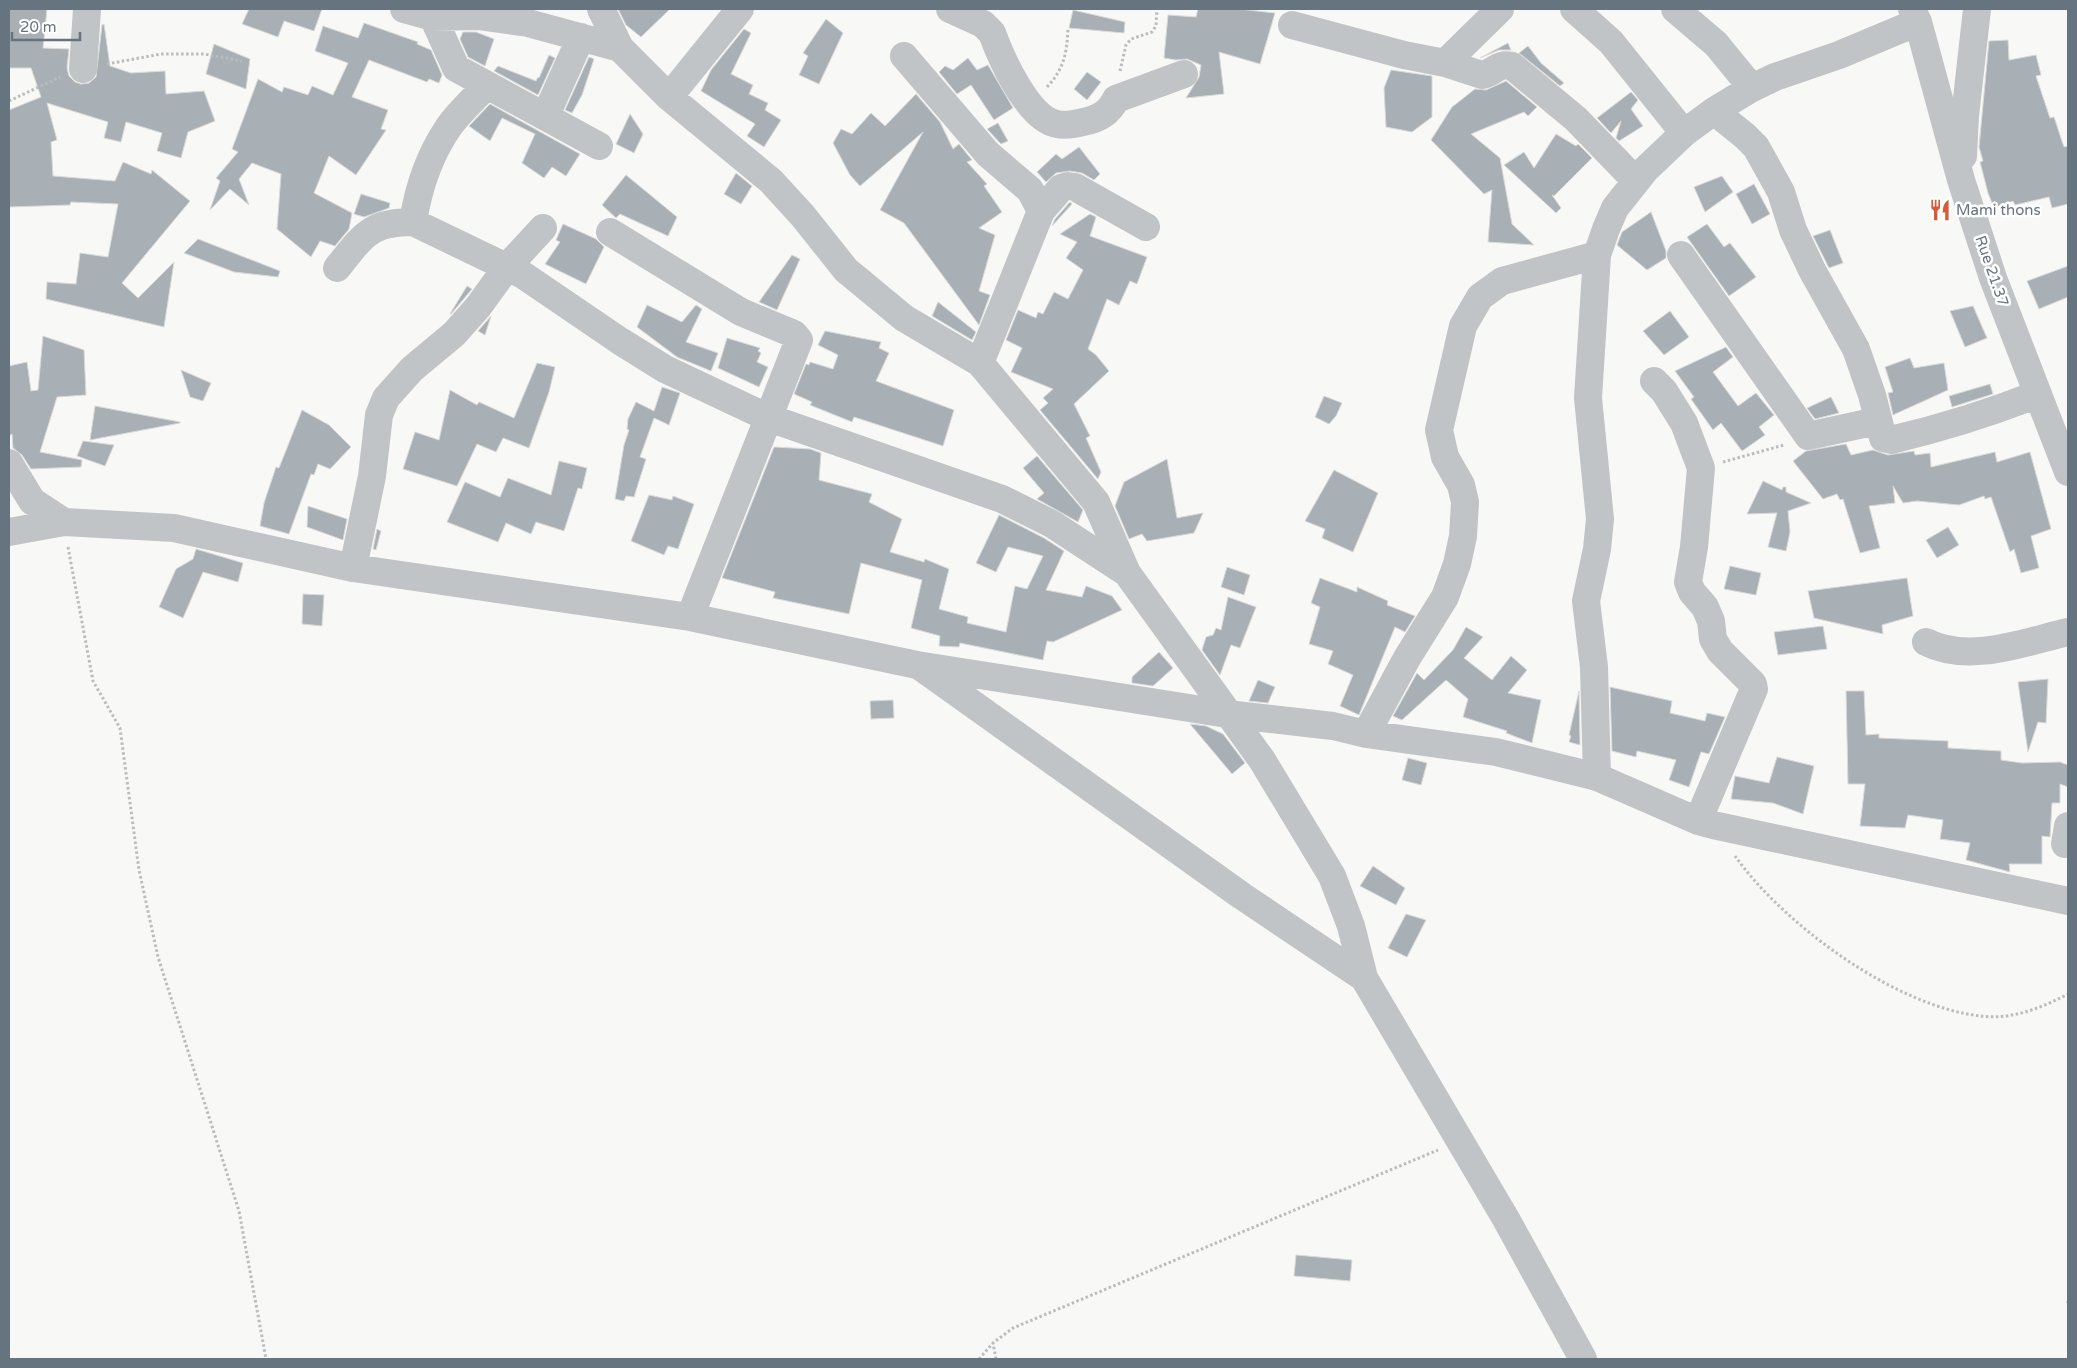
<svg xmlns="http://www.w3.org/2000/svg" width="2077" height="1368" font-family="'Varela Round',sans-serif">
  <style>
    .building { fill: #a8afb5; stroke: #dadad8 }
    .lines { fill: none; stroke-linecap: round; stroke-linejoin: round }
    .path { stroke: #babdbf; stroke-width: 3; stroke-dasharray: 2.5 2.5; stroke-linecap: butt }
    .minor { stroke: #c0c4c7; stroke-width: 28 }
    .labels { text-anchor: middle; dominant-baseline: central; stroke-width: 5; stroke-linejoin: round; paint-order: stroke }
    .poi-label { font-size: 15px; fill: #66747f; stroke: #fff; text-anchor: start }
    .street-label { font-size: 15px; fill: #66747f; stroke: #fff }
  </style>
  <rect width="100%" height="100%" fill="#f8f8f6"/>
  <path class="building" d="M 9,9 L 47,9 L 43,48 L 69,49 L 67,68 L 69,76 L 75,82 L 81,84 L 89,83 L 96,77 L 102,25 L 104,24 L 110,66 L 131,73 L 165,71 L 166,94 L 204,91 L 215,121 L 188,132 L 181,158 L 157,151 L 162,133 L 126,122 L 121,142 L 104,138 L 108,122 L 47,103 L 57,140 L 51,142 L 53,176 L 115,181 L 123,162 L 151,174 L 152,170 L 190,201 L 122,283 L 138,298 L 174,262 L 164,327 L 46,299 L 47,282 L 76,284 L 80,253 L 108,257 L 118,204 L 71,202 L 70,205 L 9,207 L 9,110 L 41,97 L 31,68 L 9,68 Z
    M 249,9 L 322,9 L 314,31 L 284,21 L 278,37 L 242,24 Z
    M 618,9 L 670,9 L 641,37 L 626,25 Z
    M 1198,9 L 1239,9 L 1275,13 L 1260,64 L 1219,52 L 1224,94 L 1186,98 L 1199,77 L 1201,65 L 1187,59 L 1176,60 L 1164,58 L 1168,15 L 1196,17 Z
    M 1073,10 L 1125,22 L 1124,33 L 1069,28 Z
    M 826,19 L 843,33 L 819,84 L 799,75 L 808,56 L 803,53 Z
    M 364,23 L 418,42 L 417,44 L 431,50 L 442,75 L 439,83 L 429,79 L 427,82 L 369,60 L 352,97 L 388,110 L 381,129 L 386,130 L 356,175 L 329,156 L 314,193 L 352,213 L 349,229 L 335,246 L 320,241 L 311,257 L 277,229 L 281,174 L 252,163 L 239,179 L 249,205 L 230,189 L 210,210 L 220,181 L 216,178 L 238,152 L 232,149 L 258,79 L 282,92 L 284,87 L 308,95 L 312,86 L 333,95 L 348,63 L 315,51 L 323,26 L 358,38 Z
    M 744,29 L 751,33 L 731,74 L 753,85 L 749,94 L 768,103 L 765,110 L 781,120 L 764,147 L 747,136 L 755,124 L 701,91 L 711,70 Z
    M 463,32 L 476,32 L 494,39 L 485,66 L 468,57 L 460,39 Z
    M 2008,40 L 2009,60 L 2036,55 L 2041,75 L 2036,76 L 2050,118 L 2054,117 L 2064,147 L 2068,146 L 2068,204 L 2052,208 L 2049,197 L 2015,205 L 2013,201 L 1994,208 L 1988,193 L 1980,162 L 1983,161 L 1979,147 L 1989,41 Z
    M 1508,43 L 1511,50 L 1499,50 L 1480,58 Z
    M 214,44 L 250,59 L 246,89 L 206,74 Z
    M 1528,46 L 1541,63 L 1564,83 L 1560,86 L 1519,53 Z
    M 549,55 L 555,58 L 538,95 L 494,71 L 498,66 L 536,81 L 538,77 L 539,78 Z
    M 589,57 L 594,59 L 582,95 L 572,113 L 565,110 Z
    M 968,58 L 977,70 L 988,65 L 1013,108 L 994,120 L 971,85 L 957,94 L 939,72 L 945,66 L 953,70 Z
    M 1391,70 L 1432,76 L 1432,117 L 1412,132 L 1386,127 L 1384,88 Z
    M 1087,72 L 1101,82 L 1087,100 L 1074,89 Z
    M 1506,81 L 1537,107 L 1528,116 L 1524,112 L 1471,134 L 1500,158 L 1512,224 L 1534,245 L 1488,242 L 1492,190 L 1484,194 L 1431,140 L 1452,107 L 1475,89 L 1486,90 Z
    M 1631,92 L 1638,100 L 1631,109 L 1643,126 L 1619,141 L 1616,138 L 1621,121 L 1611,133 L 1597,118 Z
    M 916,94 L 940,122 L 953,149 L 959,144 L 972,160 L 967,162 L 987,184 L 984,186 L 1002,212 L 979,228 L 995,235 L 979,291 L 990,295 L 979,325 L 904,223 L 880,210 L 923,132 L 860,186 L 850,175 L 833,143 L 841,129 L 852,134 L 871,113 L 885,126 Z
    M 490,104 L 580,154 L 566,176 L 552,167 L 544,178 L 522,163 L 535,134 L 502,118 L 490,141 L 469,126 Z
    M 630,114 L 643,134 L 634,153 L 616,144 Z
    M 998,123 L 1008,141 L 1001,144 L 987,129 Z
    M 1556,134 L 1576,146 L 1578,144 L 1592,158 L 1554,196 L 1552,195 L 1561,208 L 1556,213 L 1504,165 L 1524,152 L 1534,168 Z
    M 1079,147 L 1100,174 L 1094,180 L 1082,173 L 1070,171 L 1056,173 L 1046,182 L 1037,172 L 1056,154 L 1062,159 Z
    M 736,173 L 752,186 L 741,204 L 724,194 Z
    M 626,175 L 677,217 L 668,236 L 620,214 L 616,218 L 602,205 Z
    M 1722,176 L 1733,192 L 1705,212 L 1694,187 Z
    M 1754,184 L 1770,214 L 1752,224 L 1736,194 Z
    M 361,194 L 390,203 L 389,208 L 364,217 L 354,214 Z
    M 1070,202 L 1072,204 L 1052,226 L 1055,219 Z
    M 1651,212 L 1666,251 L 1666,258 L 1647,270 L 1617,245 L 1622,232 Z
    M 1090,214 L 1096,217 L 1090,236 L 1147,257 L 1137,284 L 1130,281 L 1119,305 L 1107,299 L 1088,349 L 1096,355 L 1109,371 L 1074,404 L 1090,436 L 1086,438 L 1101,472 L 1098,479 L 1040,410 L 1048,403 L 1043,398 L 1053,389 L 1011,372 L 1022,348 L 1006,340 L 1018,310 L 1036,318 L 1038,312 L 1043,314 L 1054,292 L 1068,299 L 1083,270 L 1066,258 L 1077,242 L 1060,234 Z
    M 563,224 L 596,239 L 604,247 L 586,284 L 545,264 L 560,242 L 556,240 Z
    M 1707,224 L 1724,247 L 1730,243 L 1756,277 L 1729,296 L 1687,237 Z
    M 1830,230 L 1843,263 L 1829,268 L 1813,236 Z
    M 198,239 L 280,271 L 278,277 L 234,272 L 184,253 Z
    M 792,255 L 800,259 L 777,310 L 759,302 Z
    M 2068,266 L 2068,297 L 2039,309 L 2027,281 Z
    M 467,286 L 472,289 L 451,314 L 450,314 Z
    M 938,302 L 976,332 L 972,340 L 932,316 Z
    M 647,305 L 682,322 L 696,305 L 702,309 L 686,342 L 718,353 L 711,371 L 677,357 L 637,327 Z
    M 1973,306 L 1987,338 L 1965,347 L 1950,311 Z
    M 1670,311 L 1689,337 L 1664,355 L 1643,331 Z
    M 491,316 L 485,335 L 478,331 Z
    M 825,331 L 881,342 L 879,348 L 889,353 L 876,381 L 954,410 L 943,446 L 854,417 L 852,422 L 810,405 L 812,402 L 794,394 L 806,364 L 809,365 L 810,362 L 833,369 L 838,355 L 818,345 Z
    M 43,336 L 84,350 L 86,395 L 57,397 L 40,452 L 82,460 L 81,467 L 31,469 L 22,455 L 13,448 L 12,434 L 9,436 L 9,366 L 27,362 L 31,391 L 38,390 Z
    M 727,338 L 760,348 L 758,351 L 761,353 L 757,362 L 768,367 L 759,387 L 718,368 Z
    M 1726,347 L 1733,357 L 1713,372 L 1738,406 L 1756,393 L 1774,415 L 1759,427 L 1765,435 L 1742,451 L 1721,423 L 1713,430 L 1691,399 L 1694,397 L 1675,371 Z
    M 1910,358 L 1914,368 L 1944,363 L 1948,390 L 1893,415 L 1888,393 L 1893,392 L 1885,367 Z
    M 537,363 L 555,367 L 549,392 L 529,448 L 503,438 L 496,452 L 477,444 L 457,486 L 403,469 L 415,432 L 439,440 L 450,390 L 477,405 L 479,402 L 514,418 Z
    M 181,370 L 211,383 L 203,401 L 190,397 Z
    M 1990,384 L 1993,394 L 1952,407 L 1949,396 Z
    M 662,387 L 680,393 L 669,425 L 654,418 L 640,457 L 646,459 L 634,497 L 626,496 L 624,501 L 615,499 L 624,445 L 629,430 L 627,429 L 628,419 L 636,402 L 654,411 Z
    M 1324,396 L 1342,403 L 1336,416 L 1329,424 L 1315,417 Z
    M 1831,397 L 1839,413 L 1815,419 L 1807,408 Z
    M 95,406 L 180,422 L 180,423 L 90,440 Z
    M 302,410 L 329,425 L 351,447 L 330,469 L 318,464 L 314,475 L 311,474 L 289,534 L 260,526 L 264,503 L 276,467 L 279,468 Z
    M 83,441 L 114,445 L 105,466 L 77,456 Z
    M 1846,444 L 1851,455 L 1873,450 L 1888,455 L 1914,451 L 1915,455 L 1930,453 L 1931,467 L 1995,452 L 1997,462 L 2030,452 L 2051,529 L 2031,536 L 2039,568 L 2021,573 L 2014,549 L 2010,552 L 1991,497 L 1985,499 L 1984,496 L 1959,505 L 1917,501 L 1903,503 L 1893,486 L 1895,503 L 1869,506 L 1880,548 L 1860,553 L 1843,499 L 1840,500 L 1837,494 L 1823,499 L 1793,461 L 1806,451 Z
    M 774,447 L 810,449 L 821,453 L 819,480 L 872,494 L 869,502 L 902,519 L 890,552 L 924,562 L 925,559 L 949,569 L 939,609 L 968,617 L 967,623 L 1006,632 L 1015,586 L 1027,589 L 1043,556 L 1008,547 L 996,572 L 976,563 L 999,515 L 1044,538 L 1064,551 L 1046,590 L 1082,597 L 1086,586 L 1112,596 L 1122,610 L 1053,642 L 1047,641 L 1043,660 L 960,643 L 959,647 L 939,646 L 940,636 L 911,628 L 922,580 L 861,563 L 849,614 L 773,598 L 775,592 L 722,578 Z
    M 1037,456 L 1083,510 L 1078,522 L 1037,499 L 1044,493 L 1023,468 Z
    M 1167,459 L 1177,518 L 1203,513 L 1194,533 L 1147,541 L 1142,534 L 1129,539 L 1115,506 L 1124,482 Z
    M 559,461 L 587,468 L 582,489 L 578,488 L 564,531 L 536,522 L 531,534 L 506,523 L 498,542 L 447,522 L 465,482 L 500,497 L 508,478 L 551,495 Z
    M 1334,470 L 1378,493 L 1353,552 L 1322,538 L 1325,529 L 1305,521 Z
    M 1763,481 L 1782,490 L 1783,487 L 1786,487 L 1786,492 L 1811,503 L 1788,511 L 1790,532 L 1786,551 L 1768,547 L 1777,513 L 1747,514 Z
    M 649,495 L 672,500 L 673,496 L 694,504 L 678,549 L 668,546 L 664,555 L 631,541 Z
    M 308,506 L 347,519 L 343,540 L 307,527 Z
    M 1948,527 L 1959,545 L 1937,558 L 1926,540 Z
    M 377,529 L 381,531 L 376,550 L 373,549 Z
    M 196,549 L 243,563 L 238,582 L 203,572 L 183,618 L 159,607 L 176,569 L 193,559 Z
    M 1730,566 L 1761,573 L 1756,595 L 1724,589 Z
    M 1227,567 L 1250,575 L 1244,595 L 1221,587 Z
    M 1320,578 L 1357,592 L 1357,587 L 1388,601 L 1387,605 L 1415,616 L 1405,632 L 1395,627 L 1359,715 L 1340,706 L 1353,675 L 1328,664 L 1333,651 L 1309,644 L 1320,607 L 1311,603 Z
    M 1907,578 L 1913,616 L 1882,625 L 1883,634 L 1814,618 L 1808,591 Z
    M 303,594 L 324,595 L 322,626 L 302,624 Z
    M 1228,597 L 1256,607 L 1240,648 L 1231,645 L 1220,675 L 1202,650 L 1206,637 L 1213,635 L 1216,628 L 1221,630 Z
    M 1823,626 L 1827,649 L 1778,655 L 1774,632 Z
    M 1466,627 L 1483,637 L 1464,658 L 1492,680 L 1511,656 L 1527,670 L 1508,693 L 1541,700 L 1532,743 L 1506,733 L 1507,731 L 1463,717 L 1468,699 L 1446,680 L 1402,720 L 1393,716 L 1417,673 L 1424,680 L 1453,650 Z
    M 1159,652 L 1173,668 L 1153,686 L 1132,683 L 1132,677 Z
    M 2048,679 L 2046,723 L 2038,722 L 2028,752 L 2018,682 Z
    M 1258,680 L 1275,687 L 1268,703 L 1249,701 Z
    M 1610,687 L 1672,701 L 1670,713 L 1705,721 L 1707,713 L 1725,717 L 1709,754 L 1701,752 L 1689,787 L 1669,780 L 1676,760 L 1637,751 L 1636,757 L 1612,751 Z
    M 1579,691 L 1580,745 L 1569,742 L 1571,736 L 1569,735 Z
    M 1846,691 L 1864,691 L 1866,735 L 1879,734 L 1879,738 L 1948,741 L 1948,748 L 2001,751 L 2001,760 L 2022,763 L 2060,762 L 2068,765 L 2068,787 L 2060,784 L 2060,803 L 2052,803 L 2050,837 L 2042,836 L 2042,864 L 2009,864 L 2010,872 L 1966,860 L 1970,843 L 1940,839 L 1943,820 L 1908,815 L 1905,828 L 1860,826 L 1865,784 L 1848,784 Z
    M 893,700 L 894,718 L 871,719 L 870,701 Z
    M 1190,724 L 1206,726 L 1223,734 L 1245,763 L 1232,774 Z
    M 1777,757 L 1814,766 L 1803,814 L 1773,803 L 1731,799 L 1735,776 L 1769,783 Z
    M 1408,758 L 1427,763 L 1421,785 L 1402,780 Z
    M 1373,866 L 1405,888 L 1396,905 L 1360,886 Z
    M 1406,914 L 1426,920 L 1407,957 L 1388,948 Z
    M 1296,1255 L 1352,1260 L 1350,1281 L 1294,1276 Z"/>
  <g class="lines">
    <path class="path" d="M 107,64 L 161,54 L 204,54 L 242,61
      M 1120,71 L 1126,45 L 1131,39 L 1152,32 L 1156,26 L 1157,9
      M 1047,87 C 1064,69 1067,53 1068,28
      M 9,101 L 60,77
      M 1723,462 L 1784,445
      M 68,547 L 93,681 L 120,728 L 139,870 L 158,957 L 239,1211 L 266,1359
      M 1735,856 C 1784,925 1896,1007 1981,1016 C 2012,1020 2041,1008 2068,994
      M 2067,1303 L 2068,1302
      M 979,1359 L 993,1343
      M 996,1359 L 993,1343 L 1013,1328 L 1438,1150"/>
    <path class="minor" d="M 404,9 L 433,17 L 478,16 L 528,23 L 620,48
      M 601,9 L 620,48 L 669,97 L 771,181 L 803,216 L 846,270 L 904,318 L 980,363 L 1096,502 L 1127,573 L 1262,760 L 1332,876 L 1351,926 L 1364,978 L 1506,1219 L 1583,1359
      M 950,9 L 983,24 L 992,33 C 1001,58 1028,119 1057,124 C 1065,126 1075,124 1083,122 C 1099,119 1109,113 1116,99 L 1184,74
      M 1574,9 L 1611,42 L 1684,133
      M 1675,9 L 1716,44 L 1752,88
      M 1912,9 L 1918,22 L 1961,180 L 1993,278 L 2068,472
      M 433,17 L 456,68 L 599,146
      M 1292,25 L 1404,55 L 1445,63 L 1482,75 C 1494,73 1498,62 1512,66 L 1576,119 L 1636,181
      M 904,56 L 988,154 L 1030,190 L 1041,211
      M 1445,63 L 1500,9
      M 83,69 L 87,9
      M 669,97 L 740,9
      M 1714,111 L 1745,136 L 1756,147 L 1781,192 L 1793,230 L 1812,270 L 1856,349 L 1872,395 L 1883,438 L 1891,440 C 1942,428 1990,413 2038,394
      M 546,115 L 581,37
      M 1963,156 L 1965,116 L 1977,9
      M 413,222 C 418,190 429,156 448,128 C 458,113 474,99 487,85
      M 610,232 L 741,312 L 794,334 L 799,340 L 690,617
      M 1681,255 L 1808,436 L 1877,421
      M 337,268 C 363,236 369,222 413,222 L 523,275 L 620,341 L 665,369 L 769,418 L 1002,499 L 1052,524 L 1127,573
      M 980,363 L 1041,211 L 1061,188 L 1068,186 L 1075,187 L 1146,227
      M 1654,381 L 1664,391 L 1684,423 L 1701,468 L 1694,547 L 1688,582 L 1692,592 L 1705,607 L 1711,621 L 1713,639 L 1720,651 L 1753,684 L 1754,689 L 1698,821
      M 9,463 L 32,501 L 64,522
      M 9,532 L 64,522 L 174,528 L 353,568 L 690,617 L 917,665 L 1227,714 L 1333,726 L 1366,734 L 1496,752 L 1597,777 L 1698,821 L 1713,825 L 2068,901
      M 353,568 L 372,476 L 379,415 L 386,398 L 412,369 L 454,334 L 478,307 L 507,267 L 543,228
      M 1926,642 C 1969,664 2025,642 2068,632
      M 921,667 L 1242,896 L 1364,978
      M 1366,734 L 1407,658 L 1445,597 L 1457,564 L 1463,536 L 1465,502 L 1461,485 L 1445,457 L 1439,430 L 1463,326 L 1480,297 L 1502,281 L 1597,255
      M 1597,777 L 1594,667 L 1586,601 L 1597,549 L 1600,519 L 1588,398 L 1597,255 L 1606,229 L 1615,208 L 1646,169 L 1684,133 L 1714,111 L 1752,88 L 1775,77 L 1839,55 L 1918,22
      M 2065,844 L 2068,826"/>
  </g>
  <defs>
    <g id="restaurant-bare" transform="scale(1.725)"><path d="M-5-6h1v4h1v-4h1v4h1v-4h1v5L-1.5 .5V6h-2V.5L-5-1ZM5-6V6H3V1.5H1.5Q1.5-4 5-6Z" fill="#d55c3a" stroke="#fff" stroke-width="2.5" paint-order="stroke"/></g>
  </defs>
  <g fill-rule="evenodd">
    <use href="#restaurant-bare" x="1940" y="210"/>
  </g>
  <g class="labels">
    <g class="poi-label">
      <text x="1956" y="210">Mami thons</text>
    </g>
    <g class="street-label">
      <text transform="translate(1992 271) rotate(71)">Rue 21.37</text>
    </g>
  </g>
  <rect width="2077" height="1368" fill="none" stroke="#66747f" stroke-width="20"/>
  <path d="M12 32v8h68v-8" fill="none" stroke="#66747f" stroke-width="2.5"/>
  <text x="20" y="32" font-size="15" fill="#66747f" stroke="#ffffff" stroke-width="4" paint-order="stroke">20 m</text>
</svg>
